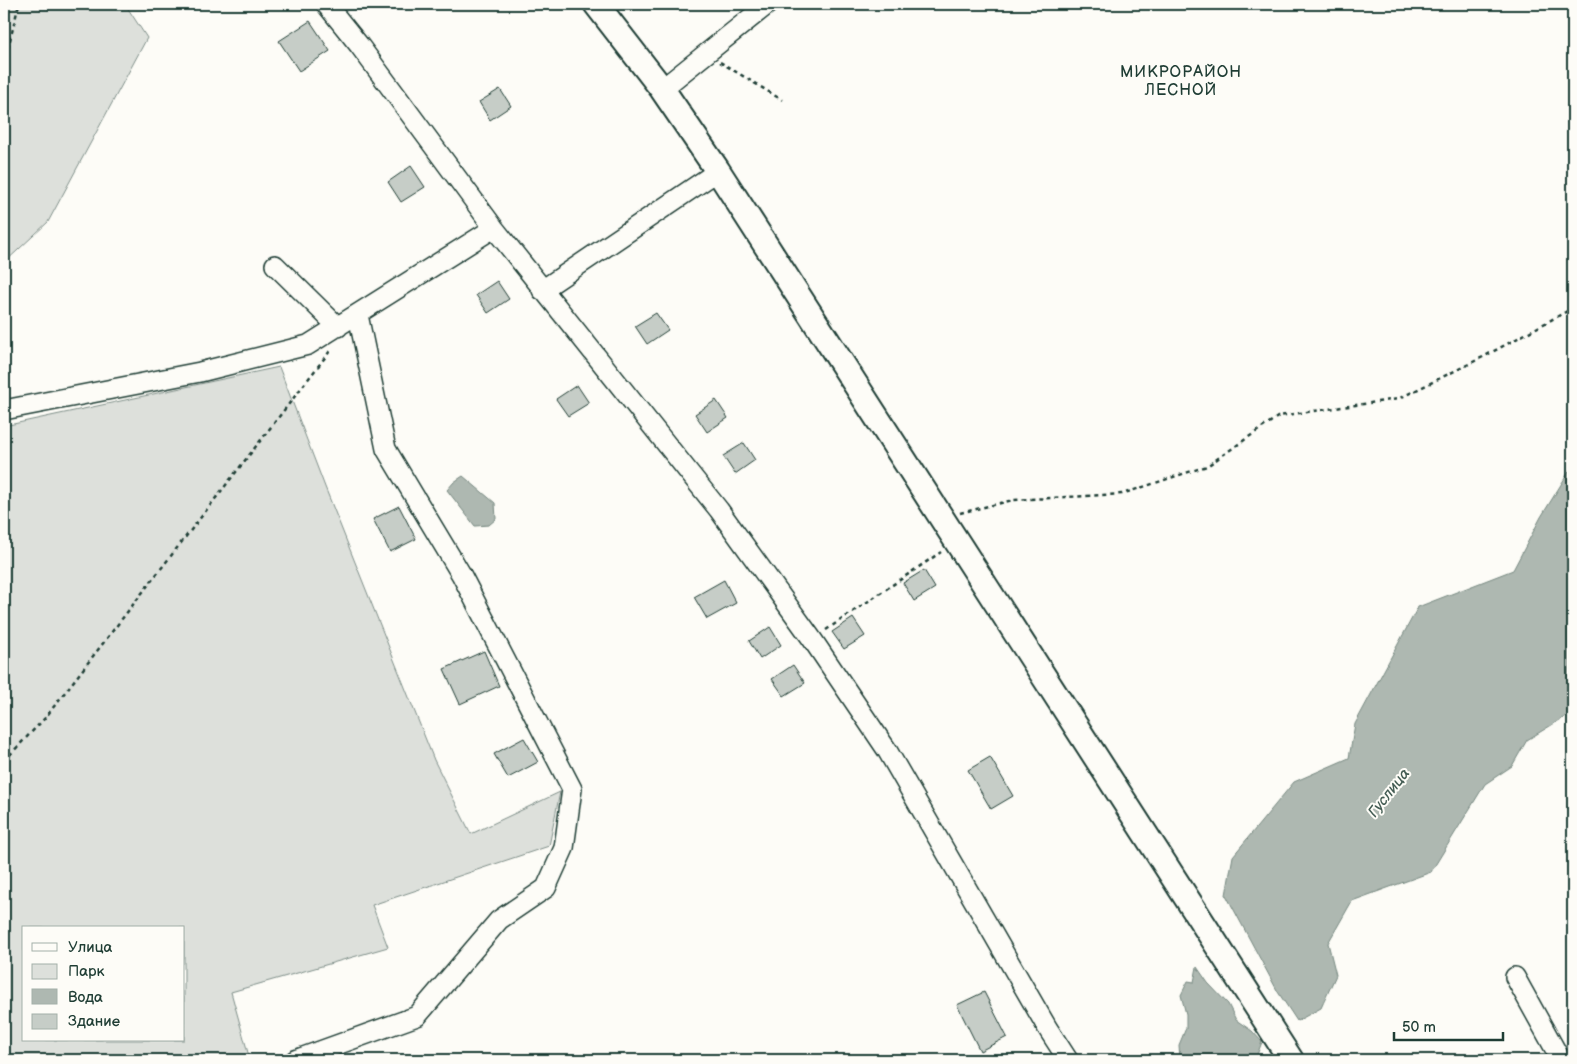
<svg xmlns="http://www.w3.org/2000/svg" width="1577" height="1064" font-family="'Balsamiq Sans',sans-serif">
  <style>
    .green { fill: #dde0db; stroke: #7e8e88; fill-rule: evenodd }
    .water { fill: #aeb8b1; stroke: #75877f }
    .building { fill: #c6cdc7; stroke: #1f3d34 }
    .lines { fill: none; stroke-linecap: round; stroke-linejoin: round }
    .minor-casing { stroke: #1f3d34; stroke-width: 22 }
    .major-casing { stroke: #1f3d34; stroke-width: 28 }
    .path { stroke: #1f3d34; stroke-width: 2.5; stroke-dasharray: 4 4; stroke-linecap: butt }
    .minor { stroke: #fdfcf7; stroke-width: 19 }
    .major { stroke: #fdfcf7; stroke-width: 24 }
    .labels { text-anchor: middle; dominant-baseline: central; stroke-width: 4; stroke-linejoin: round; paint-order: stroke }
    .water-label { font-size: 15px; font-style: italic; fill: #435c53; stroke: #fdfcf7 }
    .quarter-label { font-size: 16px; letter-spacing: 1px; fill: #1f3d34; stroke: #fdfcf7 }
  </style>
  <rect width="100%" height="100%" fill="#fdfcf7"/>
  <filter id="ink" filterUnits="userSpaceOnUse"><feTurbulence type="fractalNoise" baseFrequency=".02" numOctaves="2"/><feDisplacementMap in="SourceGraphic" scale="10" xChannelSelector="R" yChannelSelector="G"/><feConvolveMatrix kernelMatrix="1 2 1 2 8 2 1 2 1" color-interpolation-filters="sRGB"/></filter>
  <g filter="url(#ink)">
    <path class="green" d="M 4,4 L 125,4 L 147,38 L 48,222 L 4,263 Z
      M 279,367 L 325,487 L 434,760 L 471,834 L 560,792 L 549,846 L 372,905 L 388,947 L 231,992 L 250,1060 L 4,1060 L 4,426 ZM 24,928 L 184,928 L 184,1040 L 24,1040 Z"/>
    <path class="water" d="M 1573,465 L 1573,712 L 1527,740 L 1512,766 L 1485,784 L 1431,872 L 1352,901 L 1328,943 L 1336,975 L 1321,1008 L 1297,1021 L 1278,992 L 1226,895 L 1233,856 L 1294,782 L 1349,758 L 1355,724 L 1418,607 L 1513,570 L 1541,517 Z
      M 463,476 L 495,503 L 496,519 L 489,525 L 475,526 L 447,490 L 454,482 Z
      M 1197,967 L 1208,983 L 1228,1004 L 1236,1020 L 1252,1031 L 1262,1042 L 1255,1060 L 1180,1060 L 1179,1045 L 1186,1028 L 1186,1014 L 1181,995 L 1188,981 L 1194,982 Z"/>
    <path class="building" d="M 310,21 L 330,51 L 299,71 L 279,41 Z
      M 500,89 L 511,106 L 490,120 L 479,102 Z
      M 411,166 L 425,187 L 401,202 L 388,182 Z
      M 497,281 L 509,299 L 488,313 L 476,295 Z
      M 656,313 L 668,330 L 647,344 L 635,326 Z
      M 577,385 L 589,403 L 568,416 L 556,399 Z
      M 716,400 L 728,418 L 707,432 L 695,414 Z
      M 744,443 L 755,460 L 735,474 L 723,456 Z
      M 399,506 L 416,539 L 390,552 L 373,519 Z
      M 924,570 L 935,588 L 914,601 L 903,583 Z
      M 724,580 L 736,603 L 707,619 L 694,597 Z
      M 853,618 L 865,636 L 844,649 L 832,632 Z
      M 770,627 L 781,645 L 760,659 L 749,641 Z
      M 484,651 L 499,686 L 460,704 L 444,669 Z
      M 793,665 L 805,683 L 784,696 L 772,679 Z
      M 524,738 L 538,762 L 508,778 L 494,754 Z
      M 990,757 L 1013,796 L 991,809 L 968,770 Z
      M 984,992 L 1007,1037 L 980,1051 L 957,1005 Z"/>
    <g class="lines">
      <g class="minor-casing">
        <path id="minor" d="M 326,4 L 359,45 L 494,228 L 719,510 L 812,639 L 887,750 L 1048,1029 L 1068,1060
          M 662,89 L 768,4
          M 275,265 L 338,327
          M 542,290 L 718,171
          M 4,410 L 200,372 L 308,345 L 494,228
          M 1515,977 L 1561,1060
          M 295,1060 L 417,1016 L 499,920 L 546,888 L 564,848 L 572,789 L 461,574 L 386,449 L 358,315"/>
      </g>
      <g class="major-casing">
        <path id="major" d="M 596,4 L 662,89 L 718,171 L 1291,1060"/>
      </g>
      <path class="path" d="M 720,62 L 782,100
        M 4,64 L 19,4
        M 960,513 L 1013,500 L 1122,494 L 1207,466 L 1279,416 L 1398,399 L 1483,357 L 1573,308
        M 826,630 L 941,552
        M 4,761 L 45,718 L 330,351"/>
      <use href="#minor" class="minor"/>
      <use href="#major" class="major"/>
    </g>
  </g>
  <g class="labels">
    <g class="water-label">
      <text transform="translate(1389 793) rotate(-52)">Гуслица</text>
    </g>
    <g class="quarter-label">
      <text x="1181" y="72">МИКРОРАЙОН<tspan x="1181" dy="18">ЛЕСНОЙ</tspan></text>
    </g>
  </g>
  <rect width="1577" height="1064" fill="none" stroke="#fdfcf7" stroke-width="20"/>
  <rect x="10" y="10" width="1557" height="1044" fill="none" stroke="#1f3d34" stroke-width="2" filter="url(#ink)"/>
  <rect x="22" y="926" width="162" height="115" fill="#fdfcf7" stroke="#a4b0a9"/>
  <rect x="32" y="943" width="25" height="8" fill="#fdfcf7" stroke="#a4b0a9"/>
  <text x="68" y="952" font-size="15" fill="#1f3d34">Улица</text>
  <rect x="32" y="964" width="25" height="15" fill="#dde0db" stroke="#a4b0a9"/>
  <text x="68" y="976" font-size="15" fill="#1f3d34">Парк</text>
  <rect x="32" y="989" width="25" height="15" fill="#aeb8b1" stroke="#a4b0a9"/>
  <text x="68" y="1002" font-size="15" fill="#1f3d34">Вода</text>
  <rect x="32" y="1014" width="25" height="15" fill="#c6cdc7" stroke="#a4b0a9"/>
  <text x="68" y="1026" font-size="15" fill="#1f3d34">Здание</text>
  <path d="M1394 1032v8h109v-8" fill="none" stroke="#1f3d34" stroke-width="2.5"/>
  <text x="1402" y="1032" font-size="15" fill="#1f3d34" stroke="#fdfcf7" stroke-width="4" paint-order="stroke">50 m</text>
</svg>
